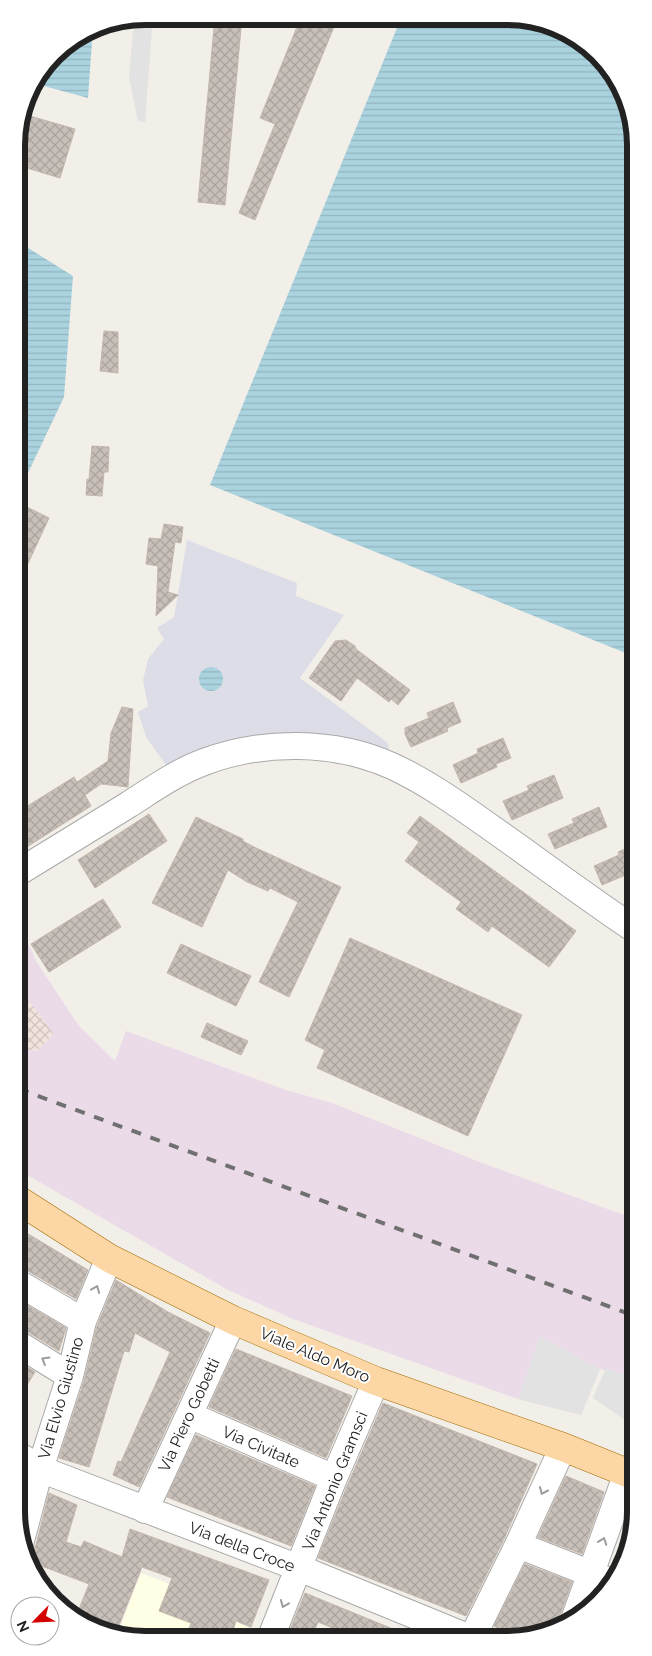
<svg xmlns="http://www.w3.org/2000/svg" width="652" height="1656" font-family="Raleway,sans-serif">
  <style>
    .education { fill: #ffffe5 }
    .military { fill: url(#military-cross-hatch) }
    .railway { fill: #ebdbe8 }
    .parking { fill: #e2e2e2 }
    .plaza { fill: #dddde8 }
    .water { fill: url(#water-rules) }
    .building { fill: url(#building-cross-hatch); stroke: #c4b6ab }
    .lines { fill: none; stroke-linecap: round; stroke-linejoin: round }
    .minor-casing { stroke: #a9a9a9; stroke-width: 28 }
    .major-casing { stroke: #a06b00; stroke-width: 29 }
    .minor { stroke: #fff; stroke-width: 26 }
    .major { stroke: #fcd6a4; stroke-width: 28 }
    .rail { stroke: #707070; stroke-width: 4; stroke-dasharray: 10 10; stroke-linecap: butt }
    .oneway { stroke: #9c9c9c }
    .labels { text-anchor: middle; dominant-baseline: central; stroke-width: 4; stroke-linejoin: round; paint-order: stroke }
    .street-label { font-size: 16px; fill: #222; stroke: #fff }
    .rim { fill: none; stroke: #222; stroke-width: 6 }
  </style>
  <defs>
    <pattern id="military-cross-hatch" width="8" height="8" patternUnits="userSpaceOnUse" patternTransform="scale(1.25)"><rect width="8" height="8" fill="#f3e3dd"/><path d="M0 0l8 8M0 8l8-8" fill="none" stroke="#d0c2bd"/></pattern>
    <pattern id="water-rules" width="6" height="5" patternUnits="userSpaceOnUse" patternTransform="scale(1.25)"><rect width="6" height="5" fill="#aad3df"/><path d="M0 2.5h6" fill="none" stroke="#92b5bf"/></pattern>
    <pattern id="building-cross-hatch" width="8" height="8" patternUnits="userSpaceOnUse" patternTransform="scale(1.25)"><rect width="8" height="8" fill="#c7bfb8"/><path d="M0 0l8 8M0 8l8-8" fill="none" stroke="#aba49e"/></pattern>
  </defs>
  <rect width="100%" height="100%" fill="#f2efe9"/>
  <path class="education" d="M 141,1573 L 241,1612 L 238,1623 L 254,1630 L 252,1637 L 120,1637 L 117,1635 Z"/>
  <path class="military" d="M 19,985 L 25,996 L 54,1034 L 37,1051 L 19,1049 Z"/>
  <path class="railway" d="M 19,922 L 36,961 L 79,1026 L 115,1061 L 126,1031 L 286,1090 L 332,1103 L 477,1161 L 635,1219 L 635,1380 L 600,1369 L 581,1415 L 518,1399 L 293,1319 L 228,1290 L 20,1171 L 19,1049 L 37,1051 L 54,1034 L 25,996 L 19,985 Z"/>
  <path class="parking" d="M 145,16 L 153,16 L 145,122 L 138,121 L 129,77 L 134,19 Z
    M 540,1336 L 600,1369 L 581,1415 L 518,1399 Z
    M 606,1368 L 635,1379 L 635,1427 L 593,1398 Z"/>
  <path class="plaza" d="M 187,540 L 297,583 L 296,596 L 344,615 L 300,678 L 388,743 L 391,766 L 323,747 L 174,776 L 146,737 L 138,712 L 148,706 L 143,680 L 148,659 L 164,639 L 157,628 L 174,617 Z"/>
  <path class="water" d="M 401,18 L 532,19 L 592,48 L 631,112 L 633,656 L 210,485 Z
    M 93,28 L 88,98 L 33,83 L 60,48 Z
    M 17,241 L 73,276 L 64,397 L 18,494 Z
    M199 679a12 12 0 1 1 24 0a12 12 0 1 1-24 0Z"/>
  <path class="building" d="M 215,17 L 242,17 L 225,205 L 198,202 Z
    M 301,17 L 338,17 L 255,220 L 239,213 L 275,124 L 260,118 Z
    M 23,114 L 75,129 L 60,178 L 17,165 L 17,137 Z
    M 104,331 L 118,332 L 118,373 L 100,371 Z
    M 92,446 L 109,447 L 108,472 L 104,472 L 102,496 L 86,495 L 87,479 L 89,480 Z
    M 21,504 L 49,518 L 18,585 L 18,512 Z
    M 164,524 L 183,527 L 181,543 L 175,542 L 168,592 L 178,595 L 156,616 L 158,566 L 146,564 L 149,538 L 161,539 Z
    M 346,640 L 355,646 L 356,649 L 410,690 L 398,705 L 391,699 L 389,702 L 357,678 L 341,701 L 309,678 L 335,641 Z
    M 453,702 L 461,722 L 447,728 L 448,731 L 411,747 L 405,734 L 405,728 L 429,718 L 427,713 Z
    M 122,707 L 133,709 L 128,787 L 101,784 L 85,795 L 91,806 L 19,852 L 18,812 L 74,777 L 77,782 L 108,761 L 111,733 Z
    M 503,738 L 511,758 L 496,764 L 497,767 L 461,783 L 453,765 L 478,753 L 477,749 Z
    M 554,775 L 563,798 L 512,820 L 503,801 L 529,790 L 527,786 Z
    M 599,807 L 607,827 L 555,849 L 548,834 L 574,823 L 572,819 Z
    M 149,814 L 167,841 L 95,888 L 78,860 Z
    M 420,816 L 576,931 L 549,967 L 492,926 L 488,932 L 456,909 L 461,902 L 405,861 L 419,842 L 407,833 Z
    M 196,817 L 243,839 L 243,841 L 254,847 L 341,887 L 289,997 L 259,982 L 298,902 L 270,888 L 268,891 L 247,882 L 228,870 L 202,927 L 152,903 Z
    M 634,845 L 634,888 L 628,874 L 602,885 L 594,866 L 619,855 L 618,852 Z
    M 103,899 L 121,927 L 49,972 L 31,944 Z
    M 350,938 L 522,1015 L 468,1136 L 317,1068 L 325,1050 L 305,1040 Z
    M 181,944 L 251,976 L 236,1006 L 167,973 Z
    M 207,1023 L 248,1041 L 241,1055 L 201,1037 Z
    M 20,1229 L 88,1270 L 76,1299 L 28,1271 L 20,1269 Z
    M 116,1280 L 168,1312 L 210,1333 L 139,1487 L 113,1475 L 118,1461 L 121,1462 L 170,1352 L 135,1333 L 129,1352 L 124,1351 L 89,1467 L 59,1458 L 84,1381 L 97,1326 Z
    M 20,1301 L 66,1328 L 59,1351 L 28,1332 L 20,1330 Z
    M 236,1349 L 352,1396 L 326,1458 L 209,1407 Z
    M 20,1363 L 35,1372 L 20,1396 Z
    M 383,1403 L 537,1464 L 504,1539 L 466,1616 L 318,1558 L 348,1484 Z
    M 196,1435 L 315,1486 L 291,1546 L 167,1497 Z
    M 566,1476 L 604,1492 L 582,1554 L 538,1537 Z
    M 49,1493 L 77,1505 L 66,1542 L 81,1547 L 84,1541 L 122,1557 L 130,1529 L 269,1580 L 251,1627 L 236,1621 L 231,1637 L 186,1637 L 191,1623 L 159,1611 L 172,1578 L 142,1567 L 118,1628 L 104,1624 L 102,1628 L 77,1614 L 89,1584 L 31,1562 L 27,1554 L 32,1551 L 36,1545 Z
    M 525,1564 L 572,1582 L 560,1615 L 561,1626 L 540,1635 L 517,1636 L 494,1626 Z
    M 305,1593 L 410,1636 L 352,1636 L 318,1622 L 312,1636 L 287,1637 Z"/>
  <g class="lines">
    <g class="minor-casing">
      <path id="minor" d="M 19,872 C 55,850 92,827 128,805 C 153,789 177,772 204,762 C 263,740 334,740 392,766 C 433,785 470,813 507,839 C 549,869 591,900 634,929
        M 20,1284 L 83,1321
        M 20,1345 L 70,1376
        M 189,1415 L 334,1478
        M 20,1456 L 40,1469 L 299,1568 L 465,1636
        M 145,1510 L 233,1320
        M 21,1541 L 40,1469 L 70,1376 L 83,1321 L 109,1258
        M 518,1545 L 612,1582
        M 574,1620 L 627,1473 L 635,1469
        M 473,1636 L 518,1545 L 563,1447
        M 271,1637 L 334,1478 L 376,1381"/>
    </g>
    <g class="major-casing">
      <path id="major" d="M 20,1201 L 109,1258 L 233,1320 L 376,1381 L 563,1447 L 635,1476"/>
    </g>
    <use href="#minor" class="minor"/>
    <use href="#major" class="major"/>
    <path class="rail" d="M 19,1089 L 635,1316"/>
  </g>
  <defs><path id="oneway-chevron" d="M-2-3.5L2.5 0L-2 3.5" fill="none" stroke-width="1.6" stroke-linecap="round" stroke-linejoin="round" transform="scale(1.25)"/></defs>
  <g class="oneway">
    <use href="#oneway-chevron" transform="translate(96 1289) rotate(-68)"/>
    <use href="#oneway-chevron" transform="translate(45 1360) rotate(-149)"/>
    <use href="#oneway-chevron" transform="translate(543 1491) rotate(114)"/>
    <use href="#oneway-chevron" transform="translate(603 1541) rotate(-70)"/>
    <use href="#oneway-chevron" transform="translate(284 1604) rotate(112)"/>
  </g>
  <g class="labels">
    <g class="street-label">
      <text transform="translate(315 1355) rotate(23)">Viale Aldo Moro</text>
      <text transform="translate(61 1398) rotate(-74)">Via Elvio Giustino</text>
      <text transform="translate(189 1415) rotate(-65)">Via Piero Gobetti</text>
      <text transform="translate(261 1447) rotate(23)">Via Civitate</text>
      <text transform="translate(335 1481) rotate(-68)">Via Antonio Gramsci</text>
      <text transform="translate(242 1547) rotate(21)">Via della Croce</text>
    </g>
  </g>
  <path d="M0 0H652V1656H0ZM145 25H507A120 120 0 0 1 627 145V1511A120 120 0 0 1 507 1631H145A120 120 0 0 1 25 1511V145A120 120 0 0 1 145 25Z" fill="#fff" fill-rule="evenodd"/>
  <path class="rim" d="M145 25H507A120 120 0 0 1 627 145V1511A120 120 0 0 1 507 1631H145A120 120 0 0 1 25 1511V145A120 120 0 0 1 145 25Z"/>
  <g transform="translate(35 1621) rotate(246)"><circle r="24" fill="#ffffff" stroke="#a7a7a7"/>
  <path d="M0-4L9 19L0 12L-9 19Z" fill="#d40000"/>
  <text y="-8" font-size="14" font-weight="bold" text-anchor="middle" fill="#222222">N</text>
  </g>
</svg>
